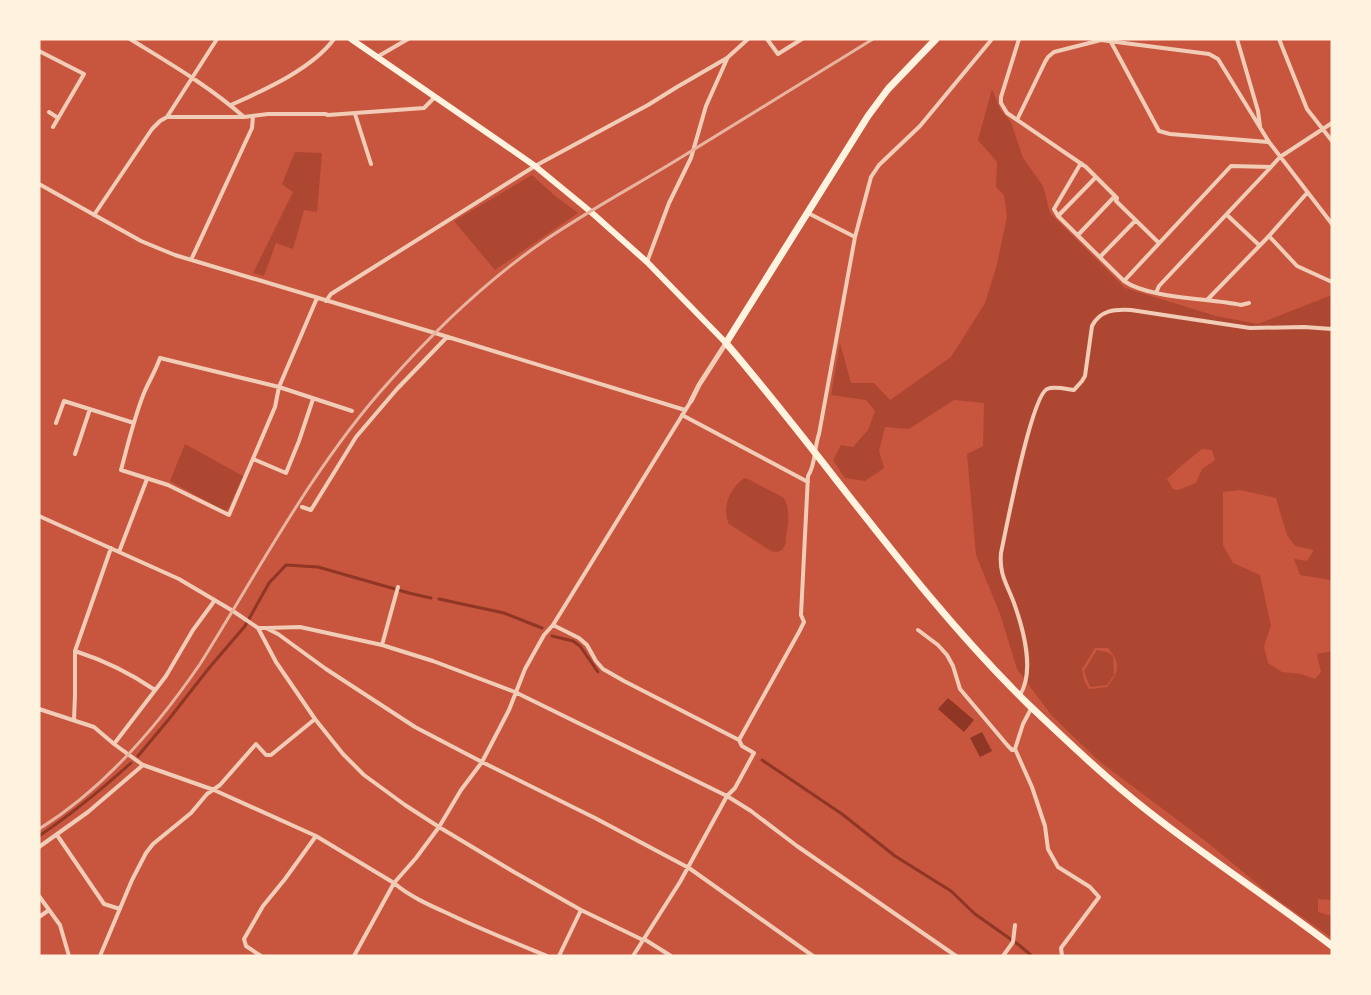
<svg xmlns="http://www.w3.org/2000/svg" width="1371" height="995" font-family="Rubik,sans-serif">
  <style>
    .green { fill: #ae4732; fill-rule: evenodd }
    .water { fill: #8f3625 }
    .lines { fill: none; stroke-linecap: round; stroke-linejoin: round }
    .stream { stroke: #8f3625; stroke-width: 3 }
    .minor { stroke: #f1ccb7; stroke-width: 4 }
    .tertiary { stroke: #f1ccb7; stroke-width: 5 }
    .secondary { stroke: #fff3e0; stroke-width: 6 }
    .trunk { stroke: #fff3e0; stroke-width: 7 }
    .rail { stroke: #e9b49f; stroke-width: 3 }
  </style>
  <rect width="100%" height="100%" fill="#c8553d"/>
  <path class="green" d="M 992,89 L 1000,109 L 1011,122 L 1023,158 L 1043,186 L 1050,213 L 1125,288 L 1216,316 L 1258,324 L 1332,295 L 1332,581 L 1325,579 L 1300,575 L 1294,559 L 1307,561 L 1314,550 L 1295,546 L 1287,535 L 1276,498 L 1240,490 L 1223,492 L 1223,545 L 1233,563 L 1260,575 L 1271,626 L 1264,646 L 1268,663 L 1282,672 L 1301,674 L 1315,679 L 1321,672 L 1317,654 L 1332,651 L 1332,900 L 1318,899 L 1318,912 L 1332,916 L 1332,938 L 1272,896 L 1208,843 L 1099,761 L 1052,716 L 1017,669 L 1000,614 L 976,555 L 967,454 L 983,446 L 984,403 L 954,400 L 909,429 L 885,427 L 879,451 L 884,468 L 865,481 L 845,478 L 833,460 L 841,445 L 853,447 L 868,430 L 875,411 L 866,400 L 831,395 L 840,343 L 851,383 L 874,383 L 890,400 L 951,357 L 985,303 L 996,268 L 1007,217 L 1004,195 L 996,187 L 997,162 L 978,140 ZM 1202,449 L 1212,450 L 1215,460 L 1202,469 L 1196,483 L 1178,490 L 1173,489 L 1167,479 L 1181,466 ZM 1095,648 L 1108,648 C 1121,663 1119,673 1107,687 L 1089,689 L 1084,680 L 1082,669 Z
    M 295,152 L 322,153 L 317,212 L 304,210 L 293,249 L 276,243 L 264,276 L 253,273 L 293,192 L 282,184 Z
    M 532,175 L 554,195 L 578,213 L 495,270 L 454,221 Z
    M 185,444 L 243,476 L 228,509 L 224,511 L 170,481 Z
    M 744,478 L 748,479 L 784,498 C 791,511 788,524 786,537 C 786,541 786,544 784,547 C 781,553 776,552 771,551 L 729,524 C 721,507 730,489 744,478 Z
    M 1097,650 L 1107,652 L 1113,656 L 1114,675 L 1107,685 L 1090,687 L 1084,671 Z"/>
  <path class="water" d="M 948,698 L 974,720 L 964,732 L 938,709 Z
    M 982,732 L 992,751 L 980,757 L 970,738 Z"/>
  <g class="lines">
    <path class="stream" d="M 439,599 L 504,613 L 542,628
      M 552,636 L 573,641 L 580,646 L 598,672
      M 138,756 L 169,719 L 209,668 L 245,626 L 269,583 L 286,565 L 318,567 L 409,593 L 431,598
      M 762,760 L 842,814 L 895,856 L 951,891 L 975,914 L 1019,945 L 1032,956
      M 39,836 C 72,814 102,789 131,763"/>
    <path class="minor" d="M 130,39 C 169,63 209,86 244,117 L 268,114 L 325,114 L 328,115 L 424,108 L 435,97
      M 767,39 L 778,54 L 802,39
      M 1019,39 L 1001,97 L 1001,103 L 1007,113 L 1086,167 L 1117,198 L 1116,201 L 1159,243
      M 1237,39 L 1258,111 L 1260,126
      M 1279,39 L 1307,109 L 1332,141
      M 1111,42 L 1159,131 L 1170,134 L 1268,142
      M 39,51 L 84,74 L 53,127
      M 377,57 L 408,39
      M 231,105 C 264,90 312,69 334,39
      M 49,112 L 58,118
      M 355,114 L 371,164
      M 167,117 L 243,117
      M 1017,120 L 1045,62 L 1048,57 L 1054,52 L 1101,40 L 1209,54 L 1218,59 L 1269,142 L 1332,224
      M 1081,163 L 1054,209 L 1058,216 L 1124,281 C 1150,299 1209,298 1241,305 L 1249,303
      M 39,184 L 141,241 L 175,255 L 435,333 L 685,410
      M 808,213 L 855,237
      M 94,215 L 152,129 L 160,121 L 167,117 L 217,39
      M 1227,215 L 1259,245
      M 1058,216 L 1096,177
      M 1078,235 L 1115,196
      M 1269,236 L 1307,193
      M 1100,257 L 1135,221
      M 191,260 L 252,128 L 253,116
      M 647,262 L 669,203 L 691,158 L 706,106 L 727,59
      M 1124,281 L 1231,166 L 1271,167 L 1280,157 L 1332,123
      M 1156,293 L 1159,286 L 1271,167
      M 317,298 L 279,387 L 275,407 L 229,515 L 168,485 L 121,470 C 128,444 134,418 144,393 C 149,381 155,372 160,358 L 279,387 L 352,411
      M 1208,299 L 1269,236 L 1297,266 L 1332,282
      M 326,301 L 331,294 L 535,166 L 648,105 L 677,87 L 727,58 L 748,39
      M 682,415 L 808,482
      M 56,423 L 64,401 L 134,423
      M 75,454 L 90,409
      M 253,459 L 286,473 L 299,441 L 313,399
      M 302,507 L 311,510 L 356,437 L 397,389 L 447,337
      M 39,516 L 179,579 L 233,611 L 258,628 L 266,628 L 278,634 L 326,669 L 415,727 L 482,762 L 595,818 L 689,868 L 813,956
      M 119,552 L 147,479
      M 553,625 L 579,638 L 587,645 L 596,661 L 603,669 L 624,681 L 739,740
      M 258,628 L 276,662 L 315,719 L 343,754 L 364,775 L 405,805 L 439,827 L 514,872 L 581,910 L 643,940
      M 267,628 L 300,627 L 382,645 L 433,661 L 515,692 L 727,796 L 751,811 L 797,846 L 956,956
      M 918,630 L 938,645 L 947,655 L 953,666 L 960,689 L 1008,746 L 1012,750 L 1015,749
      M 382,645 L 398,587
      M 75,651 C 103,660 130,673 155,690
      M 1020,695 C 1035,671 1023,628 1014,603 C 1007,584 999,575 1001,553 C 1006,530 1031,397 1047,389 C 1054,386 1066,389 1074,390 L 1082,381 L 1085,376 L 1092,326 C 1100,310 1115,309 1131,310 L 1250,328 L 1304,327 L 1332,329
      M 1032,707 L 1023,724 L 1015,749 L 1032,787 L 1045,826 L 1048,849 L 1058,867 L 1090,887 L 1099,897 L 1061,948 L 1062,956
      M 39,709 L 94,727 L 114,744 L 143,765 L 214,790 L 316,836 L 394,883 C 409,896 429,905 447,913 C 480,929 513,942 547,956
      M 74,720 L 75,695 L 75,651 L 111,548
      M 114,744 L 166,676 L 193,630 L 215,600
      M 57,835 L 104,904 L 120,909
      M 39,847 L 88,812 L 143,765
      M 39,896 L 60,925 L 69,956
      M 39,917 L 49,910
      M 644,939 L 671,956
      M 100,956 L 132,880 L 146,853 L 153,844 L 191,813 L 207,794 L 220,785 L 256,744 L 266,755 L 271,755 L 315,719
      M 261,956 L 246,946 L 244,939 L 263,906 L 285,879 L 316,836
      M 354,956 L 394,883 L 416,858 L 439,827 L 461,790 L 482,762 L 509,710 L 525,669 L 544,635 L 553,625 L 691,401
      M 559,956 L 581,910
      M 633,956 L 680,882 L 727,796 L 735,788 L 754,753 L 742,746 L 739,740 L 799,632 L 804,622 L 801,615 L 808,476 C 816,464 814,448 819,434 L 855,237 L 871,177 L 879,165 L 920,126 L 992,39
      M 1003,956 L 1013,942 L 1015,925"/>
    <path class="tertiary" d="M 691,401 L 699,385 L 726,343"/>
    <path class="secondary" d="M 351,39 L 502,143 L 535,166 L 591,212 L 647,262 L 726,343"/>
    <path class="trunk" d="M 936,39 L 888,89 L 868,116 L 726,343 C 829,463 917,596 1031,707 C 1069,743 1108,780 1149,812 C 1209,859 1272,900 1332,946"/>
    <path class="rail" d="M 39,829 C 105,788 157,727 200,664 C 259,570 314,465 388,383 C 435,330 486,281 544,241 C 592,208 644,181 693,150 C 753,113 813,76 873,39"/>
  </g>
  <rect width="1371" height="995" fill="none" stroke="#fff3e0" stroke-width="81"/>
</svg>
